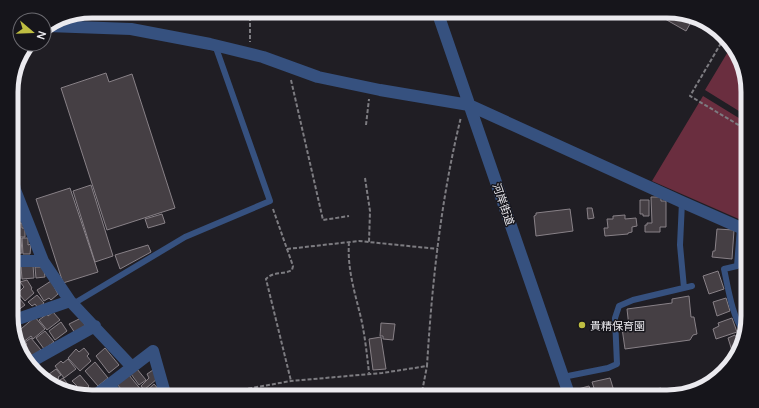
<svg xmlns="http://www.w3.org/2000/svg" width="759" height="408" font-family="Manrope,'Noto Sans JP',sans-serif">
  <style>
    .green { fill: #6a2e3f }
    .building { fill: #453f44; stroke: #888187 }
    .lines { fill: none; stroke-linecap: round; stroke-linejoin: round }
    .path { stroke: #7d7c81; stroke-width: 2; stroke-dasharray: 4 2; stroke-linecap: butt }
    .service { stroke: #36517f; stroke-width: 6 }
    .minor { stroke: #36517f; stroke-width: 12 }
    .poi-dot { fill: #bfbe42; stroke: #16151b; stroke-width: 1.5 }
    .labels { text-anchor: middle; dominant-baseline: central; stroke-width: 3; stroke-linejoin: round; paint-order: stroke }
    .street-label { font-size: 11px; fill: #ebeaef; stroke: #16151b }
    .poi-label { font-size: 11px; fill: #ebeaef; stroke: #16151b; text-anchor: start }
    .rim { fill: none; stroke: #ebeaef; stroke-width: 5 }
  </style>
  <rect width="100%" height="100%" fill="#201e24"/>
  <path class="green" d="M 732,45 L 734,47 L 747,82 L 747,116 L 705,90 Z
    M 703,96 L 747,123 L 748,223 L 652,181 Z"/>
  <path class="building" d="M 651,11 L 667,11 L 674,15 L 676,13 L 694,17 L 686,31 Z
    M 106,73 L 109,82 L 132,74 L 175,208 L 107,230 L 61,88 Z
    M 91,185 L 113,256 L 95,262 L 73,191 Z
    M 70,188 L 98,272 L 63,283 L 36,199 Z
    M 651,197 L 661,197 L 661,201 L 666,201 L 666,227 L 660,227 L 660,232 L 645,232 L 645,225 L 647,225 L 647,223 L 652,223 Z
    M 640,200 L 649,200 L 649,216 L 643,216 L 643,214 L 640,214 Z
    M 587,208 L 592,208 L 594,218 L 588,219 Z
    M 570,209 L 573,231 L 536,236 L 534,216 L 536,215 L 536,213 Z
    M 162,214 L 165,223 L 148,228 L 145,219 Z
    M 625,215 L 625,219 L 636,218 L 637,226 L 632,227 L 632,232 L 628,233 L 628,234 L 605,236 L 604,228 L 608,228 L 607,219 L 613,219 L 613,216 Z
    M 16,223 L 22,223 L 22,228 L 25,228 L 25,237 L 16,237 Z
    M 12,224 L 16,224 L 15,237 L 12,237 Z
    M 717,229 L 734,230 L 732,259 L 712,257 L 713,251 L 715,251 Z
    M 12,238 L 21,238 L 22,253 L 13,254 Z
    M 22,238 L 28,238 L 28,245 L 31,244 L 30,254 L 23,254 Z
    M 148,245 L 151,252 L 120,269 L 115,255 Z
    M 746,245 L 748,245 L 748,267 L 741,267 L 742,255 L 745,255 Z
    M 19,265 L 20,279 L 12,280 L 12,266 Z
    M 33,265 L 34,278 L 22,279 L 21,266 Z
    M 35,267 L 42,267 L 44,270 L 45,277 L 36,278 Z
    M 718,271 L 724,289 L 709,294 L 703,276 Z
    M 748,271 L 748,287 L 744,288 L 740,273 Z
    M 27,280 L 32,288 L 31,289 L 34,293 L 25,301 L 18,293 L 24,287 L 20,282 Z
    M 51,281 L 58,294 L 51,300 L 49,298 L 44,301 L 37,290 Z
    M 15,293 L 25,305 L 17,311 L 12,305 L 12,296 Z
    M 37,295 L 44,303 L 38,308 L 35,304 L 32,306 L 28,302 Z
    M 689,296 L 691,317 L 694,317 L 697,334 L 693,335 L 690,340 L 625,349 L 622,328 L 629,327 L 627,309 L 672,303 L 672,299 Z
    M 726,298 L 730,311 L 717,316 L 713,302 Z
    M 53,312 L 60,320 L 47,330 L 39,320 L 47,314 L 48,316 Z
    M 35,317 L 45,329 L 33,339 L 31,336 L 22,343 L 15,334 Z
    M 81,318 L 86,327 L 75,333 L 69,324 Z
    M 732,318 L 737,332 L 716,339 L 713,329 L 719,326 L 718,323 Z
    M 61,322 L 67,331 L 55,340 L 49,331 Z
    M 381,323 L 395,324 L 393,340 L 383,339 L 383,336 L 380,336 Z
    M 45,331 L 54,342 L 44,349 L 36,338 Z
    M 735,335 L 736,337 L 740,336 L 742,340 L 740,352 L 733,354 L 728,338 Z
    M 381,337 L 386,369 L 373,370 L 369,339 Z
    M 31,338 L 41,350 L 31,357 L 23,347 L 27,344 L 25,342 Z
    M 84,348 L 89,354 L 87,356 L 91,361 L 80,371 L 68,358 L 76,349 L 79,352 Z
    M 105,348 L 119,365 L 109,373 L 96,356 Z
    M 68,359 L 76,369 L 64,378 L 55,366 L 61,361 L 63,363 Z
    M 95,362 L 108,378 L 98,386 L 85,371 Z
    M 56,369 L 61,375 L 58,377 L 59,378 L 51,384 L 45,377 Z
    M 137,369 L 146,380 L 139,385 L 131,374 Z
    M 153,370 L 157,379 L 144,390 L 141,386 L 149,378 L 147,374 Z
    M 80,375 L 89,386 L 88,387 L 91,391 L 86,395 L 81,394 L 75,388 L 77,386 L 72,381 Z
    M 129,375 L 142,391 L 135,397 L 130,390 L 125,394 L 117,384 Z
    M 63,378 L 71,388 L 68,390 L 69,391 L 57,389 L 60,387 L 57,382 Z
    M 610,378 L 614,391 L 591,397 L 579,397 L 578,389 L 589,386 L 590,389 L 594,388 L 592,382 Z
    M 154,384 L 161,392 L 157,395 L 159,397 L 150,397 L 145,392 Z
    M 661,388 L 663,397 L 652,397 L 650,390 Z"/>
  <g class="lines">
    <path class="path" d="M 250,11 L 250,42
      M 724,38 L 690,96 L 747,130
      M 291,80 L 323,220 L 349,216
      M 366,125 L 369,99
      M 365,178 L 370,211 L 369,242
      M 273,209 L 293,266 L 292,270 C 284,275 273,271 266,279 L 291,381
      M 349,242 C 347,269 355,293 361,318 C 365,336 367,355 369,373
      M 287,249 L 359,241 L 438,249
      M 201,397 L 291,381 L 382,373 L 427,366 C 432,283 441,198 461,117
      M 421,397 L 427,366"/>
    <path class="service" d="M 682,202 L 680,245 L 684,288
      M 740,228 L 737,266 L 724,269 C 728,287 732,317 744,332
      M 73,304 L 185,237 L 270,201 L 215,45
      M 563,377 L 608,368 L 617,364 L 615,318 L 619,306 L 633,300 L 692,286"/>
    <path class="minor" d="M 437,11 L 570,397
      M 48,26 L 131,29 L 210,44 L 263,57 L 318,77 L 380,90 L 469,105 L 682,202 L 748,231
      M 11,170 L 15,190 L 43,261 L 70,301 L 132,367
      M 11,215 L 25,216
      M 12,261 L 43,261
      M 12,321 L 70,301
      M 27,364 L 95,326
      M 109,385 L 119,397
      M 93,397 L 153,351 L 166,397"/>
  </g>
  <circle class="poi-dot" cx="582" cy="325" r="4"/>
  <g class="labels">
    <g class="street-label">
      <text transform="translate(504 204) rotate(71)">河岸街道</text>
    </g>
    <g class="poi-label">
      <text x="590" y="325">貴精保育園</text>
    </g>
  </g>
  <path d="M0 0H759V408H0ZM92 18H667A74 74 0 0 1 741 92V316A74 74 0 0 1 667 390H92A74 74 0 0 1 18 316V92A74 74 0 0 1 92 18Z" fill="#16151b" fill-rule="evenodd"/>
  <path class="rim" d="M92 18H667A74 74 0 0 1 741 92V316A74 74 0 0 1 667 390H92A74 74 0 0 1 18 316V92A74 74 0 0 1 92 18Z"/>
  <g transform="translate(32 32) rotate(109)"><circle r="19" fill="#16151b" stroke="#6b6a70"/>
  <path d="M0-3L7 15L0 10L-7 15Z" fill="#bfbe42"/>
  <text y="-6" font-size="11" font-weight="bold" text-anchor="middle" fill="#ebeaef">N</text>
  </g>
</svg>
